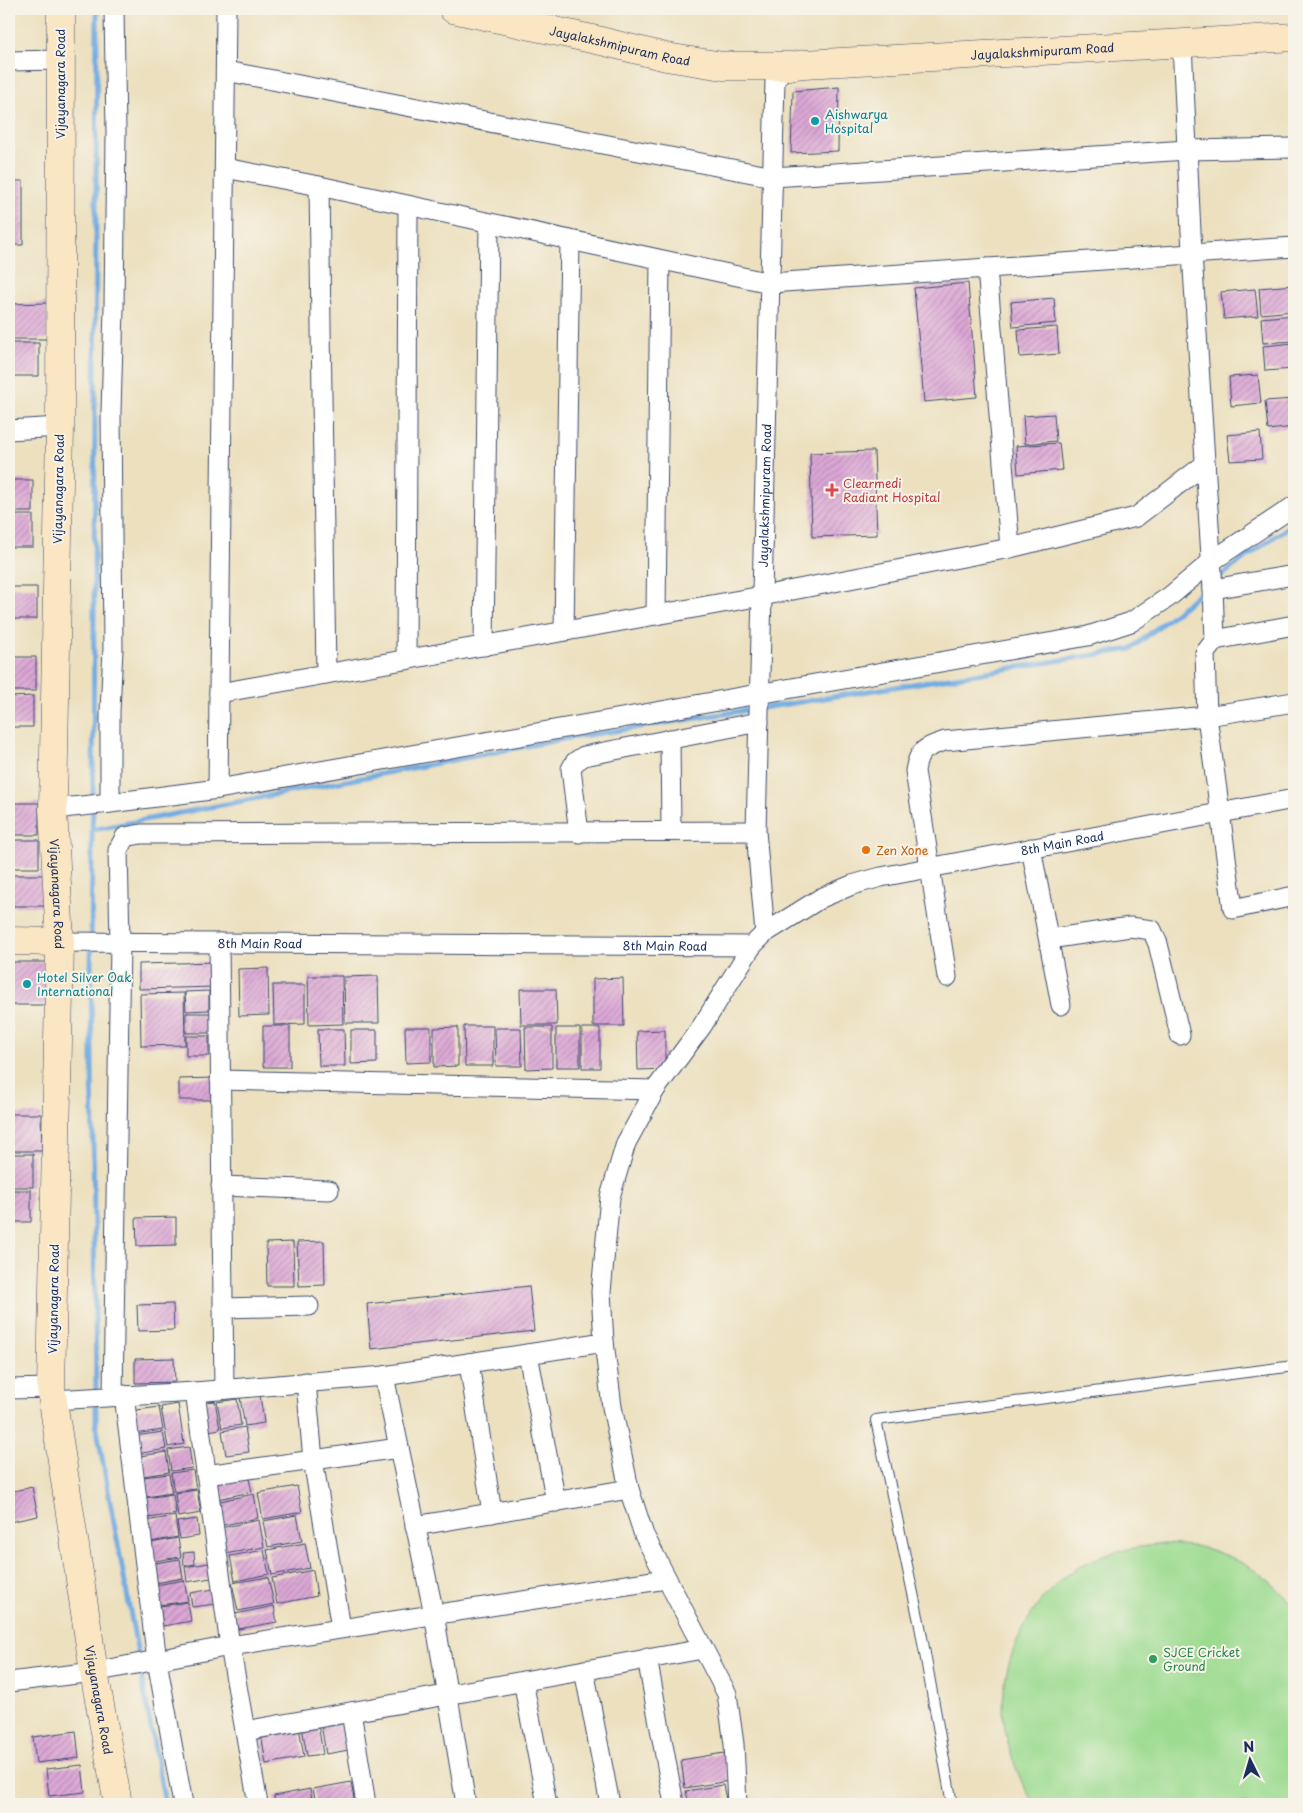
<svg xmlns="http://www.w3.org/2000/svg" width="1303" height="1813" font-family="'Playpen Sans',sans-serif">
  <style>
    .garden { fill: #9cdb90; stroke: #5c8577 }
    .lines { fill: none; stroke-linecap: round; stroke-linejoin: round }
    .stream { stroke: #72ace2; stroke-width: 5 }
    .building { fill: url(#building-hatch) }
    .lane-casing { stroke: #3a4a6d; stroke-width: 12 }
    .street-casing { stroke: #3a4a6d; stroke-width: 21 }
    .secondary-casing { stroke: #3a4a6d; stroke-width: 29 }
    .lane { stroke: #fff; stroke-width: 10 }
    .street { stroke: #fff; stroke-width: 19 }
    .secondary { stroke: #fbe6c3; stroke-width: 28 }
    .culture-dot { fill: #0f9aa8; stroke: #f7f3e8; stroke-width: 2 }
    .health-dot { fill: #e0444e; stroke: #f7f3e8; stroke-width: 2 }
    .food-dot { fill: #e8710a; stroke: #f7f3e8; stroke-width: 2 }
    .leisure-dot { fill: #2e9e5b; stroke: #f7f3e8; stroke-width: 2 }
    .labels { text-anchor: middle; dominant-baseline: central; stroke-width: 4; stroke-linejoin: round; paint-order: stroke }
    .street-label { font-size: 12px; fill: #1b2f5e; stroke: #f7f3e8 }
    .culture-label { font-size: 12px; fill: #0d838f; stroke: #f7f3e8; text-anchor: start }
    .health-label { font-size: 12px; fill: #be3a42; stroke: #f7f3e8; text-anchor: start }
    .food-label { font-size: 12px; fill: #c56008; stroke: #f7f3e8; text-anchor: start }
    .leisure-label { font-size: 12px; fill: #27864d; stroke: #f7f3e8; text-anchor: start }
  </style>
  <defs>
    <pattern id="building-hatch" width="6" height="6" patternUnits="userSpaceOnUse" patternTransform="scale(1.25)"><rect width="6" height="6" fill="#dda8d6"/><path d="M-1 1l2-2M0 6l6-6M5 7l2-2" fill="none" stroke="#b289b1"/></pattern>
  </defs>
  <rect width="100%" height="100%" fill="#f7f3e8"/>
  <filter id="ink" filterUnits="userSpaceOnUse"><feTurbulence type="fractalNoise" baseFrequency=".02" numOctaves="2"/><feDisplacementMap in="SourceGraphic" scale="10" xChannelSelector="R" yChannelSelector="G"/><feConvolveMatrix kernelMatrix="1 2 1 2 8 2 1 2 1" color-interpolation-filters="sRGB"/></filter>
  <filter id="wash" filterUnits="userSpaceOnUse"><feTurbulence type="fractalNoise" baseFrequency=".0096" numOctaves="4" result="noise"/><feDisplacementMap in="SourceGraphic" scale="20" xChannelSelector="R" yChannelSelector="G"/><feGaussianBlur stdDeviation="1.12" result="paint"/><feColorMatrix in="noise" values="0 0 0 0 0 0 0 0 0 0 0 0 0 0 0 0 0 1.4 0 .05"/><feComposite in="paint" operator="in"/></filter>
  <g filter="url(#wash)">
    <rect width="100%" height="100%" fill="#ece0bf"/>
    <path class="garden" d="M 1164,1544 C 1176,1545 1188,1545 1199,1547 C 1234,1554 1274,1578 1294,1608 L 1294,1804 L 1036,1804 C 1022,1790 1012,1758 1007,1739 C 990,1670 1031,1585 1097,1558 C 1119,1550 1141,1546 1164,1544 Z"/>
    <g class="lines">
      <path class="stream" d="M 1218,579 L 1235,565 L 1294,523
        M 763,708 L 1131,649 L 1207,587
        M 93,801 L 97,9
        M 92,830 L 93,809
        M 96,1394 L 91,972 L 92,830 L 563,739 L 754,709
        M 96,1402 L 96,1424 L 139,1660
        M 140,1668 L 165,1804"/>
    </g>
    <g id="blocks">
      <path class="building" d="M 839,87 L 838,151 L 791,153 L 793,91 Z
        M 9,181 L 23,181 L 23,245 L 9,245 Z
        M 968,283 L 977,397 L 924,402 L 914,288 Z
        M 1294,285 L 1294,311 L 1261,314 L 1259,288 Z
        M 1255,289 L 1258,316 L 1224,319 L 1221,292 Z
        M 1054,298 L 1056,323 L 1013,327 L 1011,302 Z
        M 47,303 L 47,339 L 9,339 L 9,304 Z
        M 1294,315 L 1294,341 L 1263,343 L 1261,318 Z
        M 1057,327 L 1059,354 L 1020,357 L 1018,330 Z
        M 9,343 L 39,343 L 39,376 L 9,376 Z
        M 1294,343 L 1294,369 L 1265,371 L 1263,346 Z
        M 1258,375 L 1261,403 L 1231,406 L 1229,377 Z
        M 1294,399 L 1294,427 L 1268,430 L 1265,401 Z
        M 1054,414 L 1056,441 L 1025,444 L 1023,416 Z
        M 1260,432 L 1262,459 L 1230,461 L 1227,435 Z
        M 1059,443 L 1062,470 L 1018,474 L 1016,446 Z
        M 874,451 L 877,535 L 812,537 L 810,453 Z
        M 9,480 L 33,480 L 33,512 L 9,512 Z
        M 9,515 L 33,515 L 33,547 L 9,547 Z
        M 9,587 L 37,587 L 37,619 L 9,619 Z
        M 9,657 L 36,657 L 36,691 L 9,691 Z
        M 33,696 L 33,727 L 9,727 L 9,697 Z
        M 9,803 L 39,803 L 39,835 L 9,835 Z
        M 9,840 L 39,840 L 39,868 L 9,868 Z
        M 9,875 L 45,875 L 45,906 L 9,906 Z
        M 9,962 L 46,962 L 46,1005 L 9,1005 Z
        M 216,962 L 216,987 L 139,989 L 139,964 Z
        M 268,968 L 269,1015 L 239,1016 L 238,969 Z
        M 308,976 L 342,976 L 343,1024 L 309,1025 Z
        M 378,976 L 379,1023 L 345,1023 L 344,977 Z
        M 623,978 L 624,1026 L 593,1026 L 593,979 Z
        M 273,985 L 305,985 L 305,1024 L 274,1025 Z
        M 520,989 L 556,989 L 557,1025 L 521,1025 Z
        M 209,991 L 209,1010 L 186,1011 L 185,992 Z
        M 184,993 L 185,1045 L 141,1046 L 140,994 Z
        M 186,1013 L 211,1013 L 211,1033 L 186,1033 Z
        M 263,1026 L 290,1026 L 290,1067 L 263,1067 Z
        M 464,1026 L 493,1026 L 493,1066 L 465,1066 Z
        M 405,1027 L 431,1027 L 431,1062 L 406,1063 Z
        M 458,1027 L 458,1066 L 434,1067 L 434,1028 Z
        M 525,1027 L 552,1027 L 552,1068 L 526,1069 Z
        M 495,1028 L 521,1028 L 522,1066 L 496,1066 Z
        M 556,1028 L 580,1028 L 580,1067 L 556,1067 Z
        M 582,1028 L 600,1028 L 600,1068 L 582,1068 Z
        M 318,1029 L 344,1029 L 345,1066 L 319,1066 Z
        M 351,1030 L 377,1030 L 377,1063 L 351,1064 Z
        M 665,1030 L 665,1069 L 638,1070 L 637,1031 Z
        M 186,1036 L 209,1036 L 209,1056 L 186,1056 Z
        M 214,1078 L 214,1100 L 179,1100 L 179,1079 Z
        M 9,1114 L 41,1114 L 42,1151 L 9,1151 Z
        M 9,1154 L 33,1154 L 33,1187 L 9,1187 Z
        M 9,1190 L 31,1190 L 31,1222 L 9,1222 Z
        M 176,1217 L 176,1245 L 137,1246 L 136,1218 Z
        M 324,1241 L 325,1285 L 299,1286 L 297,1242 Z
        M 293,1242 L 294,1286 L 267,1286 L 266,1243 Z
        M 529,1286 L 534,1331 L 371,1349 L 367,1304 Z
        M 173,1304 L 174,1330 L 138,1331 L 137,1305 Z
        M 174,1358 L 175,1382 L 135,1383 L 135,1359 Z
        M 260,1395 L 264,1423 L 245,1426 L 240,1398 Z
        M 237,1399 L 241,1425 L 222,1428 L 217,1402 Z
        M 215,1401 L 220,1429 L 202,1432 L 198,1403 Z
        M 178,1404 L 184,1444 L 168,1447 L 161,1407 Z
        M 159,1407 L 163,1430 L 134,1434 L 130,1411 Z
        M 245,1427 L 249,1452 L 226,1455 L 222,1431 Z
        M 163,1432 L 166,1449 L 137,1454 L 135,1436 Z
        M 189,1447 L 192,1468 L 171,1471 L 168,1450 Z
        M 166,1452 L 169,1472 L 143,1476 L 140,1456 Z
        M 193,1470 L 196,1489 L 174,1492 L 171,1473 Z
        M 169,1474 L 172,1493 L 146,1497 L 143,1477 Z
        M 248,1474 L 252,1492 L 217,1499 L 214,1481 Z
        M 297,1486 L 302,1512 L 263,1519 L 258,1493 Z
        M 32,1487 L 38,1516 L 9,1522 L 9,1492 Z
        M 197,1490 L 201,1513 L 178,1517 L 175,1493 Z
        M 173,1494 L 176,1514 L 148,1518 L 145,1498 Z
        M 254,1494 L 258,1518 L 219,1526 L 215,1502 Z
        M 297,1515 L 302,1541 L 268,1547 L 263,1521 Z
        M 175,1516 L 178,1537 L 150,1542 L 146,1521 Z
        M 197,1519 L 199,1536 L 180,1539 L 177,1522 Z
        M 259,1520 L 264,1547 L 225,1554 L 220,1528 Z
        M 178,1538 L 181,1557 L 153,1561 L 150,1543 Z
        M 305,1543 L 310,1568 L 272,1575 L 267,1550 Z
        M 264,1550 L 269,1574 L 235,1581 L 230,1556 Z
        M 194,1552 L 195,1564 L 184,1566 L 183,1553 Z
        M 180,1559 L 183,1578 L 156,1583 L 154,1563 Z
        M 209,1563 L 211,1578 L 187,1582 L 185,1567 Z
        M 313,1570 L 317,1596 L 277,1604 L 272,1578 Z
        M 268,1577 L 274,1604 L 238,1611 L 232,1583 Z
        M 184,1580 L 188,1601 L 160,1605 L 156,1585 Z
        M 214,1589 L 216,1604 L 192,1607 L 190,1593 Z
        M 188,1602 L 191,1621 L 163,1626 L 160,1606 Z
        M 274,1606 L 277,1622 L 238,1629 L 235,1614 Z
        M 344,1720 L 349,1750 L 326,1754 L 321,1724 Z
        M 318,1724 L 323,1754 L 307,1756 L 302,1727 Z
        M 299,1727 L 304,1757 L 266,1764 L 261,1733 Z
        M 76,1731 L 79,1758 L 36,1763 L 33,1737 Z
        M 724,1753 L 729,1781 L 685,1788 L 681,1760 Z
        M 82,1765 L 85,1792 L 49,1796 L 46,1769 Z
        M 351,1782 L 355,1804 L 316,1804 L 313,1789 Z
        M 723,1785 L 727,1804 L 689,1804 L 686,1791 Z
        M 310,1789 L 313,1804 L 275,1804 L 274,1796 Z"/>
    </g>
  </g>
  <g filter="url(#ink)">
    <use href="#blocks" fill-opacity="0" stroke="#3a4a6d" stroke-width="1"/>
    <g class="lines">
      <g class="lane-casing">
        <path id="lane" d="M 952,1804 L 920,1626 L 876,1420 L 1294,1366"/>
      </g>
      <g class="street-casing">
        <g id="street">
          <path d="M 1182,44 L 1192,253 L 1213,589 L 1215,640 L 1205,653 L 1207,716 L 1233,909 L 1294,896"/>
          <path d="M 9,61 L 60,60"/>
          <path d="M 226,71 L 773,177 L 1187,150 L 1294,148"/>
          <path d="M 225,168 L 319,186 L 770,283 L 1294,247"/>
          <path d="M 319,186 L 326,674"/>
          <path d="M 987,268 L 1010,548"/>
          <path d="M 9,430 L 60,427"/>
          <path d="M 1213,589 L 1294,575"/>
          <path d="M 656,615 L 660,260"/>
          <path d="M 564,631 L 570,240"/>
          <path d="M 1215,640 L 1294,625"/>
          <path d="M 484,646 L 489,223"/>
          <path d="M 406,660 L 408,206"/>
          <path d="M 219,693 L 762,596 L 1010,548 L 1136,517 L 1205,464"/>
          <path d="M 670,739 L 671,831"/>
          <path d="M 218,789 L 226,9"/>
          <path d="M 110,803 L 110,711 L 113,649 L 111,412 L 114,308 L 116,132 L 114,9"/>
          <path d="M 53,809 L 110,803 L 218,789 L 1088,636 L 1131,622 L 1169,597 L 1212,561 L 1294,506"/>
          <path d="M 579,833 L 571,769 L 575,762 L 584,756 L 759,722"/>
          <path d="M 1031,848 L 1061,1005"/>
          <path id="s1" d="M 765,933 L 756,831 L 775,80 L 781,72 L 790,66"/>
          <path d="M 1049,939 L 1130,927 L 1152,930 L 1158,944 L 1180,1035"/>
          <path id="s2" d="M 60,942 L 752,946"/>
          <path d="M 219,943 L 224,1389"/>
          <path d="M 947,977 L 915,771 C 918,750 926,747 945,741 L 1207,716 L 1294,702"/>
          <path d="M 220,1080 L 655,1090"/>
          <path d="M 221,1186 L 329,1190"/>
          <path d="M 223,1308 L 309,1306"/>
          <path d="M 528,1354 L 556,1502"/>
          <path d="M 469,1363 L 492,1513"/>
          <path d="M 384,1376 L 434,1614 L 466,1804"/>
          <path d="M 306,1382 L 313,1460 L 341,1628"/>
          <path d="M 9,1389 L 51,1388"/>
          <path d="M 195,1392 L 230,1646 L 258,1804"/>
          <path d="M 124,1395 L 157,1661 L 183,1804"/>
          <path d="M 113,1396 L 120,942 L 118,850 L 125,837 L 141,834 L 756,831"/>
          <path d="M 53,1400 L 195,1392 L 384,1376 L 604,1342"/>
          <path d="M 206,1475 L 399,1448"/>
          <path d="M 415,1526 L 629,1489"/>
          <path d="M 647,1658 L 674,1804"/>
          <path d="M 584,1670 L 610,1804"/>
          <path d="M 523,1681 L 547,1804"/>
          <path d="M 9,1682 L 94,1672 L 230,1646 L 666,1579"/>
          <path d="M 351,1712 L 366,1804"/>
          <path d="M 245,1731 L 703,1649"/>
          <path id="s3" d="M 737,1804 L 734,1744 L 727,1694 L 644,1535 L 629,1489 L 612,1407 L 604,1342 L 601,1292 L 610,1197 L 626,1143 L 655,1090 L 702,1026 L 752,946 L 765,933 L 821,898 L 852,885 L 881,877 L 1294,799"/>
        </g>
      </g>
      <g class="secondary-casing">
        <g id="secondary">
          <path id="s4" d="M 61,9 L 60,427 L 53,809 L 60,942 L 51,1388 L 94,1672 L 118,1804"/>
          <path id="s5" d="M 453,9 L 601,41 L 666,57 L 723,66 L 790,66 L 804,64 L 1294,37"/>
          <path d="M 9,941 L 60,942"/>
        </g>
      </g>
      <use href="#lane" class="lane"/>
      <use href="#street" class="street"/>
      <use href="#secondary" class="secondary"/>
    </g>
  </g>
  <g class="culture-dot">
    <circle cx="815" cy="121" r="5"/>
    <circle cx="27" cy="984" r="5"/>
  </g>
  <path class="health-dot" d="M829.5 482.5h5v5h5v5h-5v5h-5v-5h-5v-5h5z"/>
  <circle class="food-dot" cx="866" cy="850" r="5"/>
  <circle class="leisure-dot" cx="1153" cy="1659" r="5"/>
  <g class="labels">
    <g class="street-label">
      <text stroke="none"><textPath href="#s5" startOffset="171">Jayalakshmipuram Road</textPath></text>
      <text stroke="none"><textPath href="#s5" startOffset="596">Jayalakshmipuram Road</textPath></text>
      <text transform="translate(60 84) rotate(-90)">Vijayanagara Road</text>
      <text transform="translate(58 489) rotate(-89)">Vijayanagara Road</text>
      <text stroke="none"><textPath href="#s1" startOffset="438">Jayalakshmipuram Road</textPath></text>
      <text stroke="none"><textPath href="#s3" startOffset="1256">8th Main Road</textPath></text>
      <text stroke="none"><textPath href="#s4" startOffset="885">Vijayanagara Road</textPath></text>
      <text stroke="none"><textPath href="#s2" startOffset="200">8th Main Road</textPath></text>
      <text stroke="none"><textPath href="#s2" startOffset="605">8th Main Road</textPath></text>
      <text transform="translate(53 1299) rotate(-89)">Vijayanagara Road</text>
      <text stroke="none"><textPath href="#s4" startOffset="1695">Vijayanagara Road</textPath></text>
    </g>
    <g class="culture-label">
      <text x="825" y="114">Aishwarya<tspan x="825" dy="14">Hospital</tspan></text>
      <text x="37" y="977">Hotel Silver Oak<tspan x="37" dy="14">International</tspan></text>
    </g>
    <g class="health-label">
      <text x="843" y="483">Clearmedi<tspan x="843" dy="14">Radiant Hospital</tspan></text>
    </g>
    <g class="food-label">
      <text x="876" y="850">Zen Xone</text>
    </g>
    <g class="leisure-label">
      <text x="1163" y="1652">SJCE Cricket<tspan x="1163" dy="14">Ground</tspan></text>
    </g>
  </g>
  <rect width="1303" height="1813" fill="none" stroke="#f7f3e8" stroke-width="30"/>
  <g transform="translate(1250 1760) rotate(355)" stroke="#f7f3e8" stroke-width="4" paint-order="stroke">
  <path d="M0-4L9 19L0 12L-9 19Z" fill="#1b2f5e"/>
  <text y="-8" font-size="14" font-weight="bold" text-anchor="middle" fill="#1b2f5e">N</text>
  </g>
</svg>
